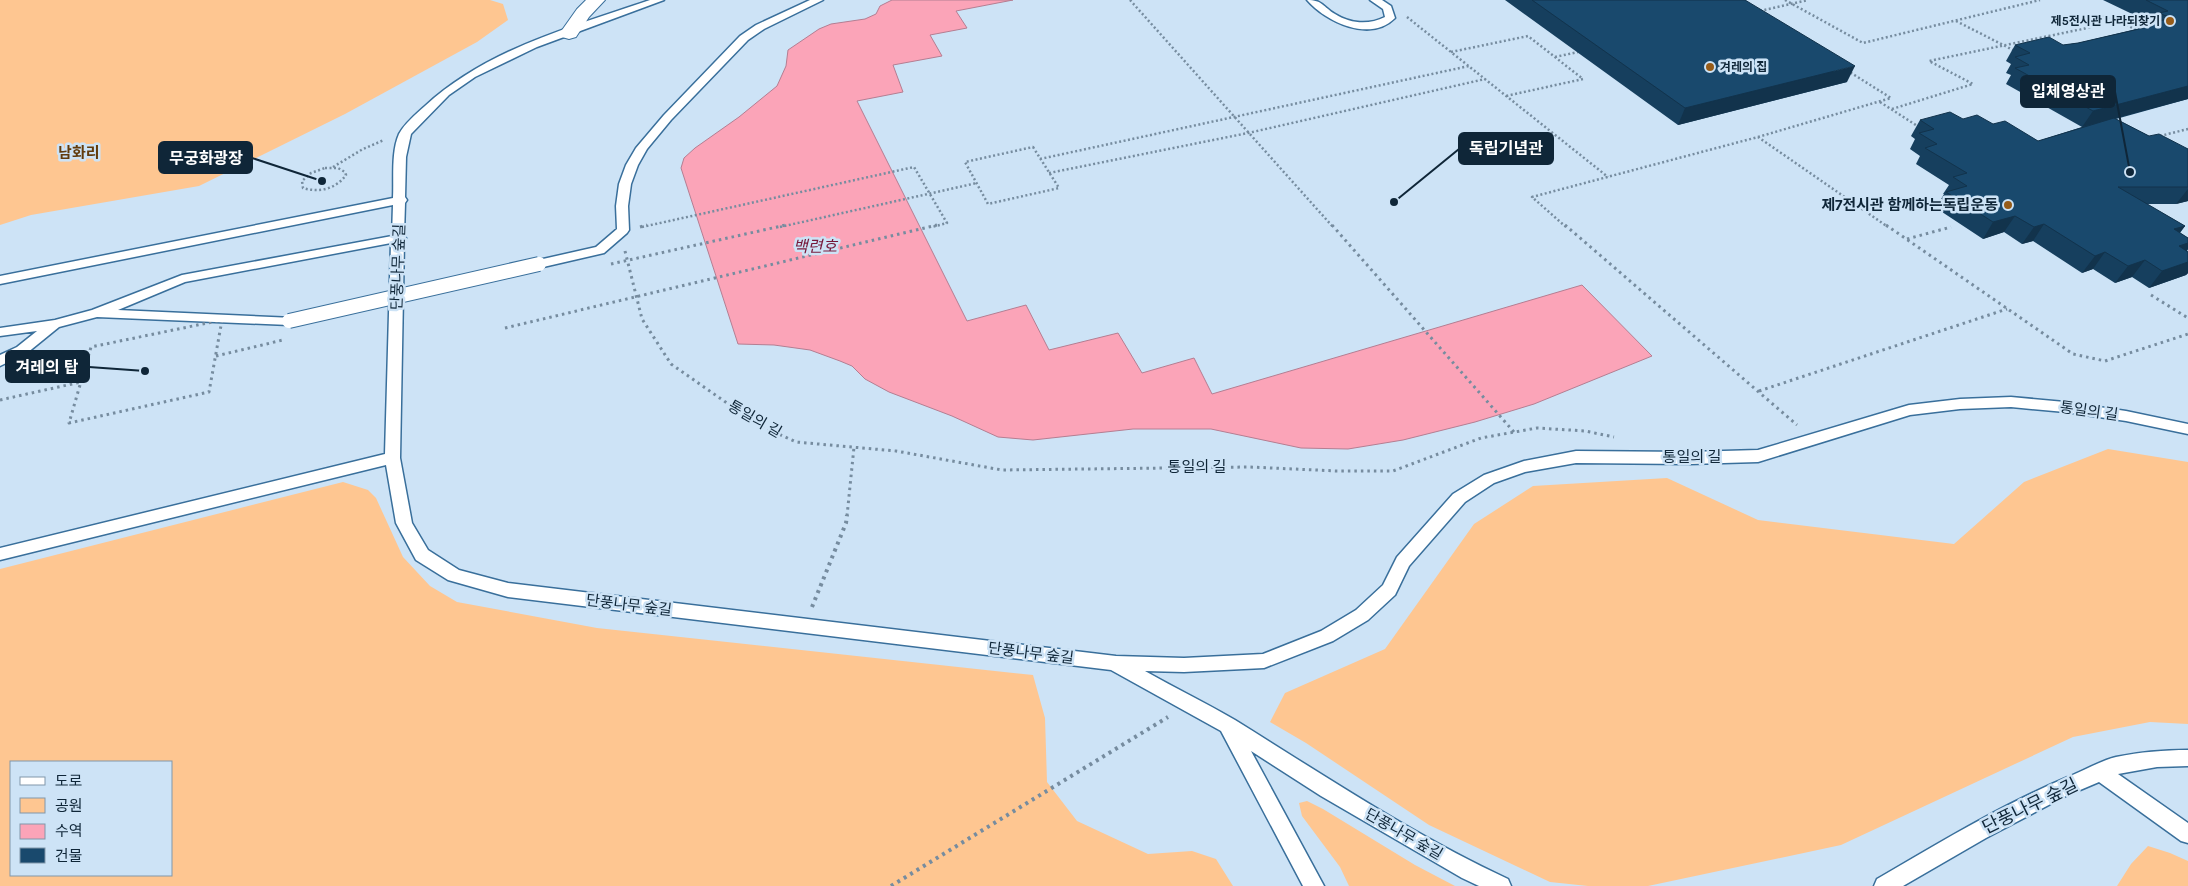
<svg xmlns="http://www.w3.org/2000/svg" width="2188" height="886" font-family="Karla,'Noto Sans KR',sans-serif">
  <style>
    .green { fill: #fec691; fill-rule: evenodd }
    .water { fill: #fba4b8; stroke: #b47e92 }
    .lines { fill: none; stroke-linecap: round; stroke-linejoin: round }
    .lane-casing { stroke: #396f9b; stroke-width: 3 }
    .secondary-casing { stroke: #396f9b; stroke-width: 2 }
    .path-far2 { stroke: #768c9f; stroke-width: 2.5; stroke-dasharray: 2 2.5; stroke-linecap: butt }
    .path-far1 { stroke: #768c9f; stroke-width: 3; stroke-dasharray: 2.5 4; stroke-linecap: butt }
    .path { stroke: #768c9f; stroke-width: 4; stroke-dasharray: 3 4.5; stroke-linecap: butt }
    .lane { fill: #fff; fill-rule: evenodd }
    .secondary { fill: #fff; fill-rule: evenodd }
    .lane-bridge-casing { stroke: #396f9b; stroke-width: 16; stroke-linecap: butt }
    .lane-bridge { stroke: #fff; stroke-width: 14 }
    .wall { fill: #163f5e }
    .shaded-wall { fill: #12334c }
    .building { fill: #19496d; stroke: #12334c }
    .poi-dot { fill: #965c19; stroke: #cde3f6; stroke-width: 2 }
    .labels { text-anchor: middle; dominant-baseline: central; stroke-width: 5; stroke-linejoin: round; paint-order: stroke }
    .far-poi-label { font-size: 12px; font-weight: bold; fill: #0f2638; stroke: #cde3f6; text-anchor: end }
    .far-quarter-label { font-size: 15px; font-weight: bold; fill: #623b0c; stroke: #cde3f6 }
    .poi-label { font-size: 15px; font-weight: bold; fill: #0f2638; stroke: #cde3f6; text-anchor: end }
    .street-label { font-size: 15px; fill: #0f2638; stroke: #cde3f6 }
    .water-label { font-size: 16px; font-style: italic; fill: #76183a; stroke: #cde3f6 }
    .near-street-label { font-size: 18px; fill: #0f2638; stroke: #cde3f6 }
    .leader { fill: none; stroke: #0f2638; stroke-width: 2 }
    .callout-dot { fill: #0f2638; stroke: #cde3f6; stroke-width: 2 }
    .callout { fill: #0f2638; stroke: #0f2638; stroke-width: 2 }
    .callout-label { font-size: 16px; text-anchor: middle; font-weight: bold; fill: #fff }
  </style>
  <rect width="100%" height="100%" fill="#cde3f6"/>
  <path class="green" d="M 0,0 L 490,0 L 503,4 L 508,20 L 477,42 L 345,114 L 199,186 L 31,215 L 0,225 Z
    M 2108,449 L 2188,462 L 2188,724 L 2150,722 L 2073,737 L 1841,845 L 1648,886 L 1588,886 L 1550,882 L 1429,825 L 1306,743 L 1270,722 L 1285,693 L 1385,649 L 1474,524 L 1533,486 L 1667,478 L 1758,520 L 1954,544 L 2024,482 Z
    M 343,482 L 368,490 L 376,498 L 403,557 L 430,586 L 457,602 L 597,628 L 1033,675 L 1045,718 L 1047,782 L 1077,821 L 1148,854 L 1192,851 L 1216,859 L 1233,886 L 0,886 L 0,569 ZM 11,762 L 171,762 L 171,875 L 11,875 Z
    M 1307,801 L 1323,809 L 1415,865 L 1455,886 L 1349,886 L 1340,867 L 1302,816 L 1299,803 Z
    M 2148,846 L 2170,853 L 2188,861 L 2188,886 L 2117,886 L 2131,864 Z"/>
  <path class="water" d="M 892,0 L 1013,0 L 956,11 L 967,28 L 930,35 L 942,56 L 893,65 L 903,92 L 857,101 L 967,321 L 1026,305 L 1049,350 L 1118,333 L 1142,373 L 1194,358 L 1212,394 L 1582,285 L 1652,356 L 1534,404 L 1475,422 L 1403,440 L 1348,449 L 1301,448 L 1211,429 L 1133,429 L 1033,440 L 998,437 L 952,416 L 889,392 L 865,379 L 852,366 L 840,361 L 810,350 L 774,345 L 738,344 L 681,168 L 684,158 L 695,148 L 739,117 L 777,86 L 786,66 L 788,50 L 819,29 L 831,24 L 865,19 L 876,14 L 880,6 Z"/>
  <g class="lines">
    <g class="lane-casing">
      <path id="lane" d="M 650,0 L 664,0 L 537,47 L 475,77 L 449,95 L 411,134 L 406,157 L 405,197 L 407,200 L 405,203 L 404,235 L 406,238 L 404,241 L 400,458 L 412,523 L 428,550 L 459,570 L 508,583 L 1116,656 L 1184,658 L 1263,654 L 1321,631 L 1356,610 L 1383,585 L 1397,557 L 1453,494 L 1484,475 L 1524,461 L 1576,451 L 1689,452 L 1758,450 L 1909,405 L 1960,399 L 2011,397 L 2065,402 L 2126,411 L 2188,424 L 2188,434 L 2126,421 L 2065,412 L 2011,407 L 1960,409 L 1910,415 L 1758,462 L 1689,464 L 1576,463 L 1525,472 L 1494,483 L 1465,502 L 1409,566 L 1395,595 L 1368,620 L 1333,641 L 1264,668 L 1184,672 L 1145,671 C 1175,688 1206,703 1235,720 C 1325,776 1413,835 1508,879 L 1511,886 L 1479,886 L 1462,878 L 1321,796 L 1251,751 L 1324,886 L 1303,886 L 1221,731 L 1111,670 L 508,597 L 448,580 L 416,560 L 396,523 L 386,465 L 0,560 L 0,548 L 385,454 L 391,243 L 185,282 L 118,310 L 294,318 L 296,321 L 289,325 L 97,317 L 59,327 L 27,353 L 0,366 L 0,355 L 17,347 L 37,331 L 0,336 L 0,328 L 55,320 L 92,310 L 182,275 L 392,236 L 393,205 L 0,284 L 0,276 L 393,198 C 394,178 391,152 399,134 C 405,123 416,114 425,106 C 487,49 571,27 650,0 Z
        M 810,0 L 823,0 L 764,29 L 748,40 L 671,120 L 647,149 L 638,165 L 631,184 L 628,206 L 629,230 L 627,233 L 604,253 L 539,268 L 534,267 L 533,264 L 534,261 L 596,247 L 617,229 L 616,206 L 619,184 L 626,165 L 636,148 L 664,115 L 740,36 L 756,25 Z
        M 1307,0 C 1323,0 1323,7 1335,14 C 1351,24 1369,25 1385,17 L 1383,9 L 1370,0 L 1382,0 L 1391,6 L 1395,18 C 1370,43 1326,22 1307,0 Z
        M 2188,750 L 2188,766 L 2157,767 L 2118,774 L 2188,823 L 2188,843 L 2181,841 L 2099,782 L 2066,796 L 1986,838 L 1903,886 L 1874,886 L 1877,879 C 1939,843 2001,805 2068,777 C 2083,771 2100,761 2116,757 C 2140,752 2164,750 2188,750 Z"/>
    </g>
    <g class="secondary-casing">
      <path id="secondary" d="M 586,0 L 605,0 L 589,17 L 576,37 L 569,39 L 562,37 L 560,33 L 577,9 Z"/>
    </g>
    <path class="path-far2" d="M 1130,0 L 1333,227
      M 1785,0 L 1863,43 L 2040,0
      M 1760,11 L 1808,0
      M 1407,17 L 1608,177
      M 1956,21 L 2015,51
      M 1451,52 L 1528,36 L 1583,79 L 1506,96
      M 1555,57 L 1578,52
      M 1880,102 L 1919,127
      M 1892,109 L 1973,84 L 1929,61 L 2092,27 L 2105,15 L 2139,31
      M 2160,136 L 2188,129
      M 1758,137 L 1891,98 L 1848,71
      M 1033,147 L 1059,188 L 988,204 L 965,162 Z
      M 1040,159 L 1469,66
      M 333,167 L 363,149 L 384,140
      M 325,168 L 338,168 L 345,172 L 346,175 C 336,189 319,193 303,188 L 302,181 L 311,173 Z
      M 1049,173 L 1248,133 L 1485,79
      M 642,227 L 914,167 L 947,223 L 932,227
      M 780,227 L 977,183
      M 1566,227 L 1532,197 L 1758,137 L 1888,227"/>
    <path class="path-far1" d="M 1332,225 L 1514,432
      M 1565,225 L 1797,425
      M 1886,225 L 2073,354 L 2105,361 L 2188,334
      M 640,227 L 647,225
      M 1907,239 L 1951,227
      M 625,251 L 642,319 L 671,364 L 757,424 L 796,442 L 896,451 L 1002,470 L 1250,467 L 1337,471 L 1393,471 L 1481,438 L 1537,428 L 1585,431 L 1614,437
      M 611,264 L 786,225
      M 2151,295 L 2188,318
      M 222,320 L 209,392 L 69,423 L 91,347 Z
      M 505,328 L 937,225
      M 216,356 L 283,340
      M 1759,391 L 2007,309
      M 0,400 L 81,382
      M 847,516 L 854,447"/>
    <path class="path" d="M 812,607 L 846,523 L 847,515
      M 891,886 L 1168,717"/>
    <use href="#lane" class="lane"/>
    <use href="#secondary" class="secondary"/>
    <g class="lane-bridge-casing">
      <path id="lane-bridge" d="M 289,321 L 539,264"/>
    </g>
    <use href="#lane-bridge" class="lane-bridge"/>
  </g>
  <path class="wall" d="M 1505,0 L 1745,0 L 1847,82 L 1678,125 Z
    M 2103,0 L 2188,0 L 2188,99 L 2116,119 L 2149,136 L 2188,149 L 2188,201 L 2176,204 L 2147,204 L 2185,226 L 2180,233 L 2188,238 L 2188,249 L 2187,251 L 2188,252 L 2188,273 L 2186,275 L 2149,288 L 2132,277 L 2115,283 L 2093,269 L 2082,273 L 2033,241 L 2022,244 L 2004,232 L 1983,239 L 1936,208 L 1944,194 L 1943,194 L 1949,185 L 1916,164 L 1920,156 L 1910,149 L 1915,139 L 1911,136 L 1920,120 L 1963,119 L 1993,124 L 2038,141 L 2082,127 L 2006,84 L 2011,75 L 2006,73 L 2011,64 L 2006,61 L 2015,45 L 2063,45 L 2078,43 L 2145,27 L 2148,24 L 2151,23 Z"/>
  <path class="shaded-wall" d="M 1855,66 L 1847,82 L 1678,125 L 1685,108 Z
    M 2188,86 L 2188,99 L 2082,127 L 2093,111 Z
    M 2188,189 L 2188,201 L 2176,204 Z
    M 2015,216 L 2004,232 L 1983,239 L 1993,222 Z
    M 2044,224 L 2033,241 L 2022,244 L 2034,227 Z
    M 2185,226 L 2172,242 L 2174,229 Z
    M 2188,243 L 2188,249 L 2181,258 L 2179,246 Z
    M 2105,252 L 2093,269 L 2082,273 L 2095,256 Z
    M 2145,260 L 2132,277 L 2115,283 L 2128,266 Z
    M 2188,262 L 2188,273 L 2186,275 L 2149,288 L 2162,271 Z"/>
  <path class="building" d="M 1532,0 L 1745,0 L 1855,66 L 1685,108 Z
    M 2146,0 L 2188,0 L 2188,86 L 2093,111 L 2015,68 L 2029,65 L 2015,57 L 2030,53 L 2015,45 L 2049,37 L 2063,45 L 2078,43 L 2152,26 L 2148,24 L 2171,18 L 2159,13 L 2168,11 Z
    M 1950,112 L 1963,119 L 1977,115 L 1993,124 L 2005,121 L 2038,141 L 2114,118 L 2149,136 L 2159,134 L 2188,149 L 2188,187 L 2118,187 L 2185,226 L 2174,229 L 2188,238 L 2188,243 L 2179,246 L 2188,252 L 2188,262 L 2162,271 L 2145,260 L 2128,266 L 2105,252 L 2095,256 L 2044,224 L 2034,227 L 2015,216 L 1993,222 L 1946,192 L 1967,186 L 1953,177 L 1967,173 L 1925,148 L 1937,144 L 1919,133 L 1934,129 L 1920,120 Z"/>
  <g class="poi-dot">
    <circle cx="2170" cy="21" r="5"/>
    <circle cx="1710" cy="67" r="5"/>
    <circle cx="2008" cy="205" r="5"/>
  </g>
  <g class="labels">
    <g class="far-poi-label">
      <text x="2160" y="21">제5전시관 나라되찾기</text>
      <text x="1720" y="67" text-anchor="start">겨레의 집</text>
    </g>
    <g class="far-quarter-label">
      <text x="79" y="153">남화리</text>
    </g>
    <g class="poi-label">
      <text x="1998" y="205">제7전시관 함께하는독립운동</text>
    </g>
    <g class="street-label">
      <text transform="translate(398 267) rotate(-88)">단풍나무 숲길</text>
      <text transform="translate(2089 411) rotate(8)">통일의 길</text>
      <text transform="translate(755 419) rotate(30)">통일의 길</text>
      <text x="1692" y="457">통일의 길</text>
      <text x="1197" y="467">통일의 길</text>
      <text transform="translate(629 605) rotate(7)">단풍나무 숲길</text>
      <text transform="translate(1031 653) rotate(7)">단풍나무 숲길</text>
      <text transform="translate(1404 834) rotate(30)">단풍나무 숲길</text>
    </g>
    <g class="water-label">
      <text x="815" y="246">백련호</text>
    </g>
    <g class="near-street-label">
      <text transform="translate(2030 806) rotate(-26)">단풍나무 숲길</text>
    </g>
  </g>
  <path class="leader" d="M2130 172L2115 92M1394 202L1459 149M322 181L252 158M145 371L89 367"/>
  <g class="callout-dot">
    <circle cx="2130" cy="172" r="5"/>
    <circle cx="1394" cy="202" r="5"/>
    <circle cx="322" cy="181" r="5"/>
    <circle cx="145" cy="371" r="5"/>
  </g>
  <g class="callout">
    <rect x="2021" y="76" width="94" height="31" rx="5"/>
    <rect x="1459" y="133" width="94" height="31" rx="5"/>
    <rect x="159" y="142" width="93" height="31" rx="5"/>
    <rect x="6" y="351" width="83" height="31" rx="5"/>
  </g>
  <g class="callout-label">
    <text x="2068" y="97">입체영상관</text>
    <text x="1506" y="154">독립기념관</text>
    <text x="206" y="164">무궁화광장</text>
    <text x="47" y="373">겨레의 탑</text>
  </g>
  <rect x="10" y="761" width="162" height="115" fill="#cde3f6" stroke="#8197aa"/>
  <rect x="20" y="777" width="25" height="8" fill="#ffffff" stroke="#8197aa"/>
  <text x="55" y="786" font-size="15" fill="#0f2638">도로</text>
  <rect x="20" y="798" width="25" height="15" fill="#fec691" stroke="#8197aa"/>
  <text x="55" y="811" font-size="15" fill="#0f2638">공원</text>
  <rect x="20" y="824" width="25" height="15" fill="#fba4b8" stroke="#8197aa"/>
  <text x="55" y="836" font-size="15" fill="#0f2638">수역</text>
  <rect x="20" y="848" width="25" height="15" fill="#19496d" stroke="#8197aa"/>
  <text x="55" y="861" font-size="15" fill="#0f2638">건물</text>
</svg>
